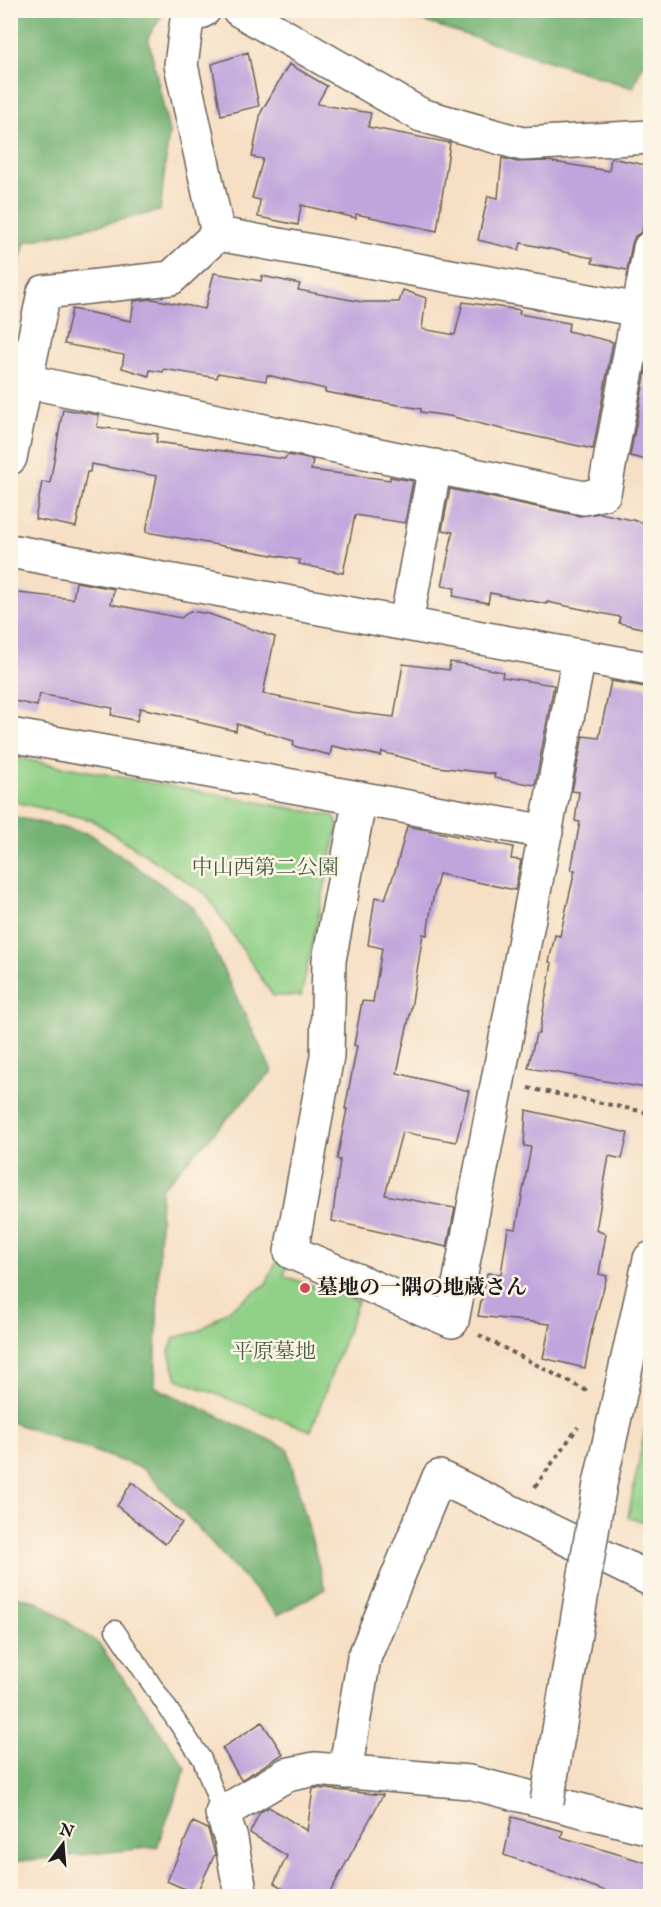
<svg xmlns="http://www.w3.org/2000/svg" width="661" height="1907" font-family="'IM FELL English','Noto Serif JP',serif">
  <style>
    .green { fill: #90d087; stroke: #567652; stroke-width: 1.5 }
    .forest { fill: #74b274; stroke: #486748; stroke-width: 1.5 }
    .building { fill: #c0a5dc }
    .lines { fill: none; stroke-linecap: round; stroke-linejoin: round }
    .service-casing { stroke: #686057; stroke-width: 21 }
    .minor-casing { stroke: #686057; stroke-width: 36 }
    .path { stroke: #686057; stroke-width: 4; stroke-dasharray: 4.5 4.5; stroke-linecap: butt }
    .service { stroke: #fff; stroke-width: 18 }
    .minor { stroke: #fff; stroke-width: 33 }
    .minor-bridge-casing { stroke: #686057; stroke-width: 36; stroke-linecap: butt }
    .minor-bridge { stroke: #fff; stroke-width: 33 }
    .poi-dot { fill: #d1495b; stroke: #fcf5e5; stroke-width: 2 }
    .labels { text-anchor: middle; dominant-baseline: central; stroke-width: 5; stroke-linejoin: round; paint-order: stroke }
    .park-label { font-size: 21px; fill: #455b41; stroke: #fcf5e5 }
    .poi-label { font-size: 21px; font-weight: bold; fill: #1c1c1c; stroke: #fcf5e5; text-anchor: start }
  </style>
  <rect width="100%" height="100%" fill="#fcf5e5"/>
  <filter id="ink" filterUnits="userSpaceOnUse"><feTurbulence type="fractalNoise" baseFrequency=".0167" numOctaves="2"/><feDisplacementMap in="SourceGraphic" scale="12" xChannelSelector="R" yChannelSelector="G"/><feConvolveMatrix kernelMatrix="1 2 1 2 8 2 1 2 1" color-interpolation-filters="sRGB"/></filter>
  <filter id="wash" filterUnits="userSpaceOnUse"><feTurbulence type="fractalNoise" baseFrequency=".008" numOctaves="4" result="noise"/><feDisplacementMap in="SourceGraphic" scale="24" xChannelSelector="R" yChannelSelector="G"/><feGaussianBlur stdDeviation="1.35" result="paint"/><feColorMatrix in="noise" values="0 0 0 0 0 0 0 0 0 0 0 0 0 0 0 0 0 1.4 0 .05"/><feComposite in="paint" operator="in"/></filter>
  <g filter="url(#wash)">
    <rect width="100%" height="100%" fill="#f6dfc4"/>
    <path class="green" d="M 11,757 L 334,816 L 338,825 L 301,996 L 273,996 L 206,894 L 92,820 L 11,801 Z
      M 278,1258 L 288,1261 L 284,1276 L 358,1301 L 311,1431 L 177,1379 L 169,1352 L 174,1338 L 197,1332 L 266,1284 Z
      M 650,1404 L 650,1524 L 628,1517 Z"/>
    <path class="forest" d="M 11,10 L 165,11 L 148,37 L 169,132 L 160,211 L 25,242 L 11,294 Z
      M 391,11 L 650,11 L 650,47 L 633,88 Z
      M 11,816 L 90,834 L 193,907 L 272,1071 L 161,1189 L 155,1387 L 287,1448 L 325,1589 L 278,1615 L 144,1469 L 11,1422 Z
      M 11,1595 L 39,1602 L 99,1644 L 186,1768 L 157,1847 L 11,1862 Z"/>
    <g id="blocks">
      <path class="building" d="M 248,52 L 259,106 L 221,115 L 212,64 Z
        M 289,64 L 327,86 L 317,104 L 371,113 L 368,127 L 450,143 L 437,231 L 356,214 L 356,218 L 301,205 L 298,225 L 258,217 L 260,200 L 252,198 L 263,159 L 252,157 L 261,112 Z
        M 502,158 L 517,162 L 547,161 L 609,171 L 611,158 L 651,166 L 642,232 L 635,236 L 632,244 L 627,270 L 592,263 L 593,258 L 521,243 L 519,250 L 478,240 L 488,196 L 498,198 Z
        M 214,273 L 261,281 L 262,276 L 300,284 L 298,290 L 362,302 L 399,302 L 403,290 L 426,298 L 422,329 L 455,335 L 463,302 L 520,310 L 519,314 L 569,323 L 568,331 L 613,342 L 593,449 L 510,431 L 449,416 L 421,412 L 421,409 L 325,392 L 325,389 L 267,375 L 266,381 L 218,373 L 217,378 L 164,369 L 163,372 L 150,370 L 149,376 L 122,368 L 124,355 L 64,344 L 72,309 L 131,321 L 134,301 L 152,299 L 205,309 Z
        M 650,350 L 651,350 L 651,461 L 630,456 Z
        M 63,409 L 99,415 L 97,427 L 158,434 L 156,442 L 284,459 L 288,455 L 313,460 L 311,470 L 390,480 L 390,477 L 413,481 L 405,523 L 355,515 L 343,573 L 299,564 L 300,560 L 146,532 L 157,476 L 91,464 L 90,472 L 87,472 L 76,527 L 35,519 L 42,482 L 50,483 Z
        M 450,489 L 580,516 L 600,513 L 651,524 L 651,630 L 619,623 L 620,617 L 547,602 L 547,604 L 490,593 L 488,603 L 453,596 L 455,588 L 442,586 L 453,532 L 442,530 Z
        M 76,582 L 114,589 L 111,604 L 181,618 L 190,611 L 209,614 L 275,637 L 263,694 L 351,712 L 394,717 L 403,664 L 449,670 L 450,662 L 464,664 L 503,672 L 502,677 L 554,685 L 535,785 L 494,778 L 495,774 L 438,767 L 382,752 L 381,756 L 332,746 L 330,755 L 293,746 L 294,741 L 237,724 L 236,731 L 197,722 L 198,720 L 140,708 L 137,721 L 111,715 L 113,708 L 40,694 L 37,706 L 10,700 L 10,592 L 73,599 Z
        M 611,681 L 651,688 L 651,1070 L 646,1088 L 528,1068 L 536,1034 L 539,1034 L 552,963 L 549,962 L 555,935 L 560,936 L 575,870 L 571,870 L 580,822 L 575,821 L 579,792 L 572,791 L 583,736 L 599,738 Z
        M 407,826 L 513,847 L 511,859 L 521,860 L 515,890 L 439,874 L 432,903 L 427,935 L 423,934 L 410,1014 L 397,1073 L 469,1091 L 456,1142 L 402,1132 L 385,1195 L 455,1208 L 447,1247 L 332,1221 L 340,1160 L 337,1159 L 347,1109 L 345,1109 L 357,1046 L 354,1045 L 362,1001 L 373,1002 L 382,948 L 368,945 L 375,897 L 385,899 L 396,868 Z
        M 526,1110 L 628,1133 L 622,1159 L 609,1156 L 596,1230 L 606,1234 L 599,1274 L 607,1276 L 592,1330 L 585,1368 L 543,1358 L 550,1324 L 478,1316 L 487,1273 L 501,1274 L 508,1228 L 516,1229 L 531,1147 L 524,1146 Z
        M 132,1482 L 182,1523 L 165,1544 L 117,1506 Z
        M 262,1722 L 283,1754 L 241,1780 L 222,1748 Z
        M 316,1788 L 383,1795 L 328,1896 L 295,1896 L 274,1883 L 287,1856 L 250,1833 L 260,1812 L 269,1807 L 307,1831 L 313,1789 Z
        M 512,1817 L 563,1831 L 561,1837 L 651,1864 L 651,1896 L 620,1896 L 504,1855 Z
        M 193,1822 L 208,1829 L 215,1854 L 196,1894 L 167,1881 Z"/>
    </g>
  </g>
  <g filter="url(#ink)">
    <use href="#blocks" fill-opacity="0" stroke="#686057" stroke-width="1.5"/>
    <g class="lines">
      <g class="service-casing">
        <path id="service" d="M 115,1630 L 202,1759 L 222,1813"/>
      </g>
      <g class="minor-casing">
        <path id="minor" d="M 239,10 L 421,115 L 522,144 L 650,137
          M 218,234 L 639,310
          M 26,381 L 584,498 L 604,493 L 650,248
          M 10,458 L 44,292 L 171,278 L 218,234 L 181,65 L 187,19 L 204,10
          M 10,551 L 650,669
          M 406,623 L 435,466
          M 10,735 L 546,832
          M 360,798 L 329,960 L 327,1056 L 291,1252 L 452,1321 L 579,656
          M 600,1484 L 650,1259
          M 345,1772 L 364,1658 L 439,1477 L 650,1579
          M 241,1896 L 231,1839 L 222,1813 L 286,1775 L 315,1769 L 469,1782 L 650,1828"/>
      </g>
      <path class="path" d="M 528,1088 L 650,1113
        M 479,1335 L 587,1391
        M 535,1487 L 578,1427"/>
      <use href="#service" class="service"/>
      <use href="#minor" class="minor"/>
      <g class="minor-bridge-casing">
        <path id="minor-bridge" d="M 547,1802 L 600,1484"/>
      </g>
      <use href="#minor-bridge" class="minor-bridge"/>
    </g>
  </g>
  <circle class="poi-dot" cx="305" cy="1288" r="6"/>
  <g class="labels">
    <g class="park-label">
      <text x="265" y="868">中山西第二公園</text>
      <text x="274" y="1352">平原墓地</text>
    </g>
    <g class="poi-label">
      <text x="317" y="1288">墓地の一隅の地蔵さん</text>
    </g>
  </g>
  <rect width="661" height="1907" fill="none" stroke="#fcf5e5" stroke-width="36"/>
  <g transform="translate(63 1844) rotate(16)" stroke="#fcf5e5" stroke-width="4.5" paint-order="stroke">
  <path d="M0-4.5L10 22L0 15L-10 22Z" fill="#1c1c1c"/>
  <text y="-9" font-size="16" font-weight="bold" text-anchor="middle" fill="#1c1c1c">N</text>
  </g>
</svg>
